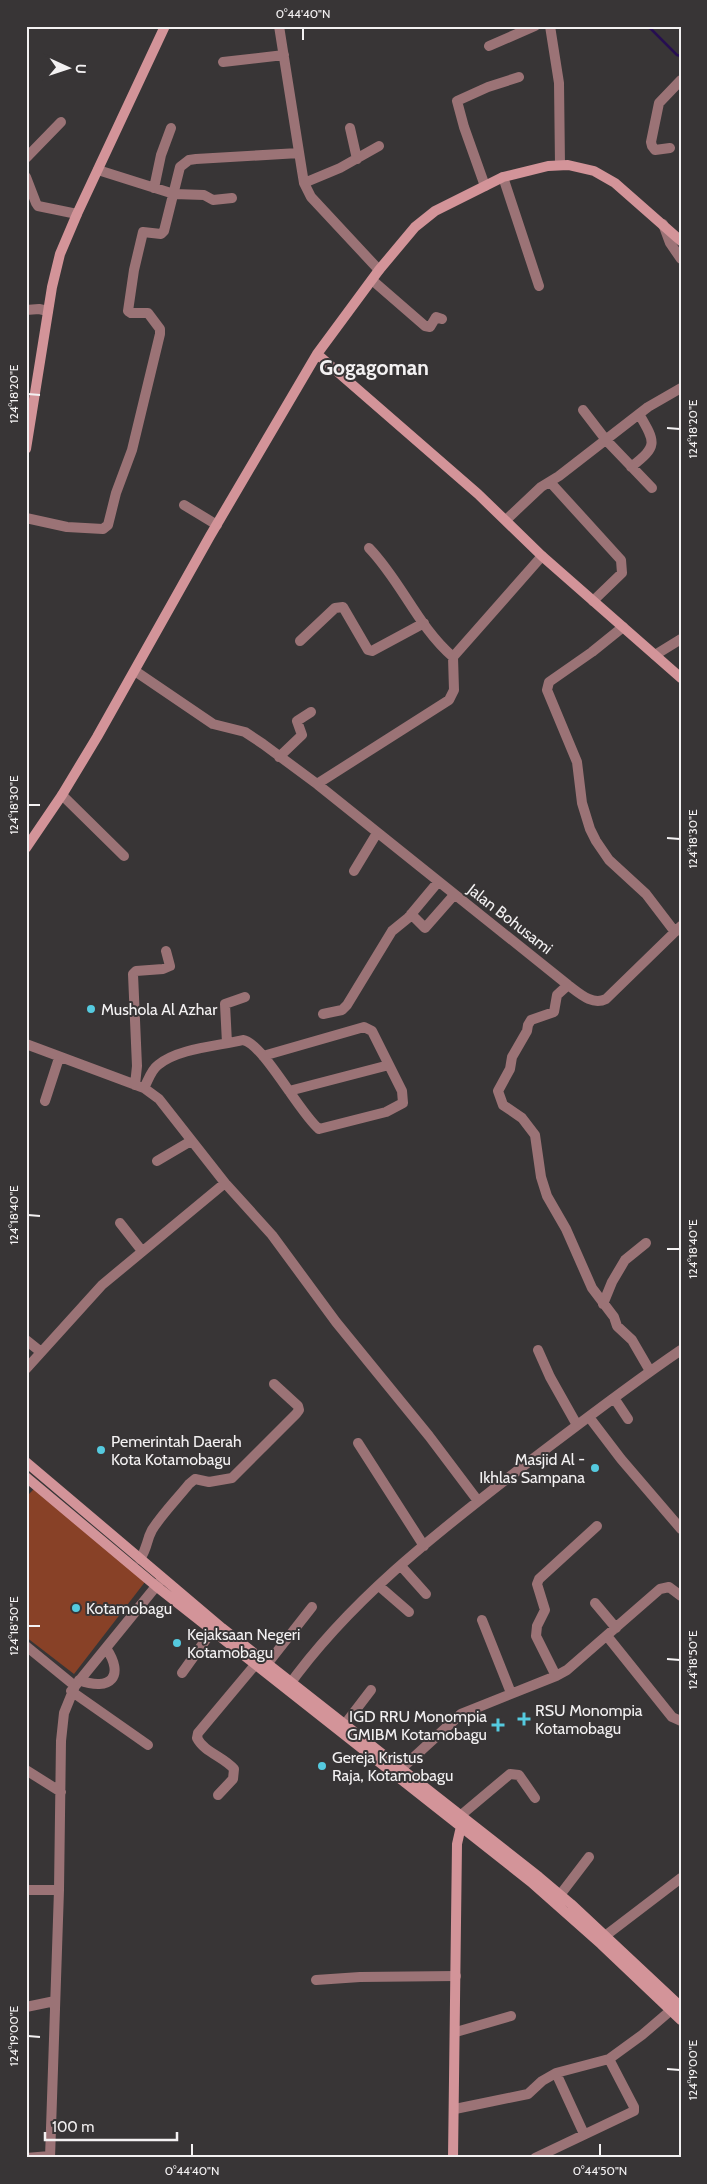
<svg xmlns="http://www.w3.org/2000/svg" width="707" height="2184" font-family="Cabin,sans-serif">
  <style>
    .green { fill: #884127 }
    .lines { fill: none; stroke-linecap: round; stroke-linejoin: round }
    .stream { stroke: #260e51; stroke-width: 2.5 }
    .street { stroke: #9b7376; stroke-width: 10 }
    .secondary { stroke: #d39499; stroke-width: 10 }
    .ticks { fill: none; stroke: #f3f1f2; stroke-width: 2 }
    .poi-dot { fill: #55cadf; stroke: #383536; stroke-width: 2 }
    .labels { text-anchor: middle; dominant-baseline: central; stroke-width: 4; stroke-linejoin: round; paint-order: stroke }
    .street-label { font-size: 16px; fill: #f3f1f2; stroke: #383536 }
    .poi-label { font-size: 16px; fill: #f3f1f2; stroke: #383536; text-anchor: start }
    .district-label { font-size: 21px; font-weight: bold; fill: #f3f1f2; stroke: #383536 }
    .neatline { fill: none; stroke: #f3f1f2; stroke-width: 2 }
    .ticks-label { font-size: 12px; text-anchor: middle; fill: #f3f1f2 }
  </style>
  <rect width="100%" height="100%" fill="#383536"/>
  <path class="green" d="M 36,1487 L 148,1578 L 74,1674 L 26,1637 L 26,1497 Z"/>
  <g class="lines">
    <path class="stream" d="M 645,26 L 651,29 L 677,55 L 681,56"/>
    <path class="street" d="M 279,26 L 302,171 L 304,183 L 311,197 L 379,270
      M 550,26 L 559,83 L 560,165
      M 489,46 L 535,26
      M 223,62 L 284,55
      M 350,128 L 357,159
      M 670,148 L 655,150 L 652,146 L 651,142 L 659,103 L 681,80
      M 26,158 L 61,122
      M 98,170 L 174,194 L 204,195 L 213,200 L 232,198
      M 26,177 L 36,203 L 38,206 L 77,214
      M 503,177 L 539,286
      M 304,183 L 340,168 L 379,146
      M 485,186 L 464,127 L 457,101 L 488,87 L 519,77
      M 154,188 L 161,155 L 171,128
      M 663,224 L 670,243 L 681,259
      M 372,280 L 425,326 L 430,327 L 436,317 L 442,319
      M 26,310 L 39,309 L 48,311
      M 583,410 L 606,440 L 652,488
      M 631,467 C 658,446 656,443 639,414
      M 550,482 L 621,560 L 622,573 L 593,601
      M 184,505 L 217,525
      M 26,518 L 67,527 L 103,529 L 108,525 L 116,493 L 132,450 L 160,334 L 160,329 L 148,313 L 131,313 L 128,311 L 134,270 L 143,232 L 161,234 L 164,231 L 180,167 L 189,160 L 196,159 L 299,153
      M 506,520 L 541,487 L 559,476 L 648,407 L 681,388
      M 369,548 C 401,581 418,627 453,657
      M 623,627 L 592,652 L 549,682 L 547,690 L 577,762 L 582,803 L 590,829 L 596,841 L 609,860 L 646,894 L 675,932
      M 300,641 L 335,608 L 343,607 L 368,650 L 372,651 L 424,623
      M 655,655 L 681,639
      M 135,671 L 213,724 L 245,732 L 263,744 L 317,784 L 568,985 C 579,993 592,1006 606,999 L 681,926
      M 279,757 L 302,735 L 297,721 L 311,712
      M 317,784 L 449,700 L 454,690 L 453,657 L 542,556
      M 62,795 L 124,856
      M 354,871 L 377,833
      M 411,914 L 425,928 L 454,895
      M 568,985 L 557,995 L 554,1012 L 531,1020 L 528,1025 L 527,1031 L 512,1057 L 510,1069 L 498,1091 L 503,1105 L 522,1118 L 535,1135 L 541,1177 L 547,1196 L 566,1229 L 592,1288 L 614,1317 L 617,1326 L 632,1340 L 650,1371
      M 323,1014 L 342,1010 L 347,1005 L 392,931 L 408,918 L 438,882
      M 227,1043 L 225,1004 L 245,997
      M 26,1044 L 144,1088 L 159,1099 L 225,1183 L 272,1235 L 336,1322 L 429,1436 L 478,1501
      M 135,1085 L 137,1066 L 133,974 L 136,971 L 163,969 L 170,966 L 166,951
      M 144,1088 C 148,1081 151,1070 158,1065 C 178,1048 219,1046 243,1040 C 263,1043 300,1114 319,1129 L 386,1112 L 403,1103 L 402,1091 L 372,1031 L 364,1027 L 263,1056
      M 289,1091 L 389,1065
      M 45,1101 L 59,1058
      M 157,1161 L 191,1141
      M 120,1223 L 142,1251
      M 603,1304 L 612,1282 L 625,1260 L 646,1243
      M 26,1340 L 41,1352
      M 538,1350 L 550,1377 L 577,1425
      M 26,1369 L 102,1285 L 225,1183
      M 614,1398 L 628,1419
      M 589,1417 L 621,1459 L 681,1529
      M 358,1443 L 424,1546
      M 140,1559 C 148,1547 146,1541 152,1530 C 162,1514 177,1499 189,1484 L 195,1479 L 209,1482 L 232,1478 L 296,1414 L 299,1410 L 298,1406 L 274,1384
      M 401,1566 L 426,1594
      M 379,1586 L 409,1612
      M 595,1603 L 616,1628
      M 482,1620 L 511,1693
      M 607,1636 L 672,1717 L 681,1721
      M 26,1646 L 75,1686
      M 268,1663 L 312,1607
      M 182,1673 L 212,1631
      M 556,1676 L 536,1636 L 537,1626 L 545,1610 L 537,1584 L 539,1579 L 597,1526
      M 79,1680 C 111,1692 125,1676 106,1648
      M 287,1688 C 348,1602 434,1535 517,1471 C 571,1430 625,1388 681,1350
      M 71,1691 L 148,1745
      M 345,1724 L 371,1690
      M 402,1768 L 461,1714 L 556,1676 L 567,1670 L 660,1589 L 669,1587 L 681,1596
      M 26,1770 L 61,1792
      M 218,1795 L 233,1779 L 234,1769 C 224,1757 204,1752 197,1738 L 198,1733 L 255,1665
      M 460,1816 L 510,1774 L 519,1775 L 535,1798
      M 26,1890 L 59,1890
      M 560,1895 L 589,1857
      M 602,1942 L 605,1936 L 681,1878
      M 316,1980 L 360,1977 L 456,1976
      M 26,2007 L 55,2001
      M 456,2032 L 511,2016
      M 556,2073 L 584,2134
      M 455,2109 L 528,2094 L 542,2081 L 556,2073 L 609,2059 L 642,2035 L 677,2005
      M 26,2158 L 50,2156
      M 50,2158 L 59,1890 L 61,1741 L 64,1713 L 75,1686 L 162,1579
      M 535,2158 L 634,2111 L 634,2107 L 609,2059"/>
    <path class="secondary" d="M 317,354 L 478,494 L 542,556 L 681,678
      M 26,449 L 52,287 L 60,254 L 77,214 L 165,26
      M 26,848 L 62,795 L 97,737 L 210,536 L 317,354 L 379,270 L 415,227 L 435,211 L 503,177 L 548,166 L 568,165 L 594,171 L 615,183 L 681,241
      M 26,1462 L 222,1628 L 539,1877 L 571,1904 L 681,2007
      M 26,1477 L 156,1586 L 531,1882 L 601,1944 L 681,2020
      M 453,2158 L 457,1844 L 462,1822"/>
  </g>
  <path class="ticks" d="M 303,40 L 303,28M 28,394 L 40,395M 667,428 L 680,429M 28,805 L 40,805M 667,838 L 680,839M 28,1215 L 40,1216M 667,1249 L 680,1249M 28,1626 L 40,1626M 667,1659 L 680,1660M 28,2036 L 40,2037M 667,2069 L 680,2070M 192,2156 L 192,2144M 600,2156 L 600,2144"/>
  <g class="poi-dot">
    <circle cx="91" cy="1009" r="5"/>
    <circle cx="101" cy="1450" r="5"/>
    <circle cx="595" cy="1468" r="5"/>
    <circle cx="76" cy="1608" r="5"/>
    <circle cx="177" cy="1643" r="5"/>
    <path d="M521.5 1711.5h5v5h5v5h-5v5h-5v-5h-5v-5h5z"/>
    <path d="M495.5 1717.5h5v5h5v5h-5v5h-5v-5h-5v-5h5z"/>
    <circle cx="322" cy="1766" r="5"/>
  </g>
  <g class="labels">
    <g class="street-label">
      <text transform="translate(510 919) rotate(38)">Jalan Bohusami</text>
    </g>
    <g class="poi-label">
      <text x="101" y="1009">Mushola Al Azhar</text>
      <text x="111" y="1441">Pemerintah Daerah<tspan x="111" dy="18">Kota Kotamobagu</tspan></text>
      <text x="585" y="1459" text-anchor="end">Masjid Al -<tspan x="585" dy="18">Ikhlas Sampana</tspan></text>
      <text x="86" y="1608">Kotamobagu</text>
      <text x="187" y="1634">Kejaksaan Negeri<tspan x="187" dy="18">Kotamobagu</tspan></text>
      <text x="535" y="1710">RSU Monompia<tspan x="535" dy="18">Kotamobagu</tspan></text>
      <text x="487" y="1716" text-anchor="end">IGD RRU Monompia<tspan x="487" dy="18">GMIBM Kotamobagu</tspan></text>
      <text x="332" y="1757">Gereja Kristus<tspan x="332" dy="18">Raja, Kotamobagu</tspan></text>
    </g>
    <g class="district-label">
      <text x="374" y="367">Gogagoman</text>
    </g>
  </g>
  <rect width="707" height="2184" fill="none" stroke="#383536" stroke-width="55"/>
  <g transform="translate(68 68) rotate(93)" stroke="#383536" stroke-width="4" paint-order="stroke">
  <path d="M0-4L9 19L0 12L-9 19Z" fill="#f3f1f2"/>
  <text y="-8" font-size="14" font-weight="bold" text-anchor="middle" fill="#f3f1f2">U</text>
  </g>
  <path d="M45 2132v8h132v-8" fill="none" stroke="#f3f1f2" stroke-width="2.5"/>
  <text x="52" y="2132" font-size="15" fill="#f3f1f2" stroke="#383536" stroke-width="4" paint-order="stroke">100 m</text>
  <rect x="28" y="28" width="652" height="2128" class="neatline"/>
  <g class="ticks-label">
    <text x="303" y="18">0°44'40"N</text>
    <text transform="translate(14 394) rotate(-90)" y="4">124°18'20"E</text>
    <text transform="translate(693 429) rotate(-90)" y="4">124°18'20"E</text>
    <text transform="translate(14 805) rotate(-90)" y="4">124°18'30"E</text>
    <text transform="translate(693 839) rotate(-90)" y="4">124°18'30"E</text>
    <text transform="translate(14 1215) rotate(-90)" y="4">124°18'40"E</text>
    <text transform="translate(693 1249) rotate(-90)" y="4">124°18'40"E</text>
    <text transform="translate(14 1626) rotate(-90)" y="4">124°18'50"E</text>
    <text transform="translate(693 1660) rotate(-90)" y="4">124°18'50"E</text>
    <text transform="translate(14 2036) rotate(-90)" y="4">124°19'00"E</text>
    <text transform="translate(693 2070) rotate(-90)" y="4">124°19'00"E</text>
    <text x="192" y="2175">0°44'40"N</text>
    <text x="600" y="2175">0°44'50"N</text>
  </g>
</svg>
